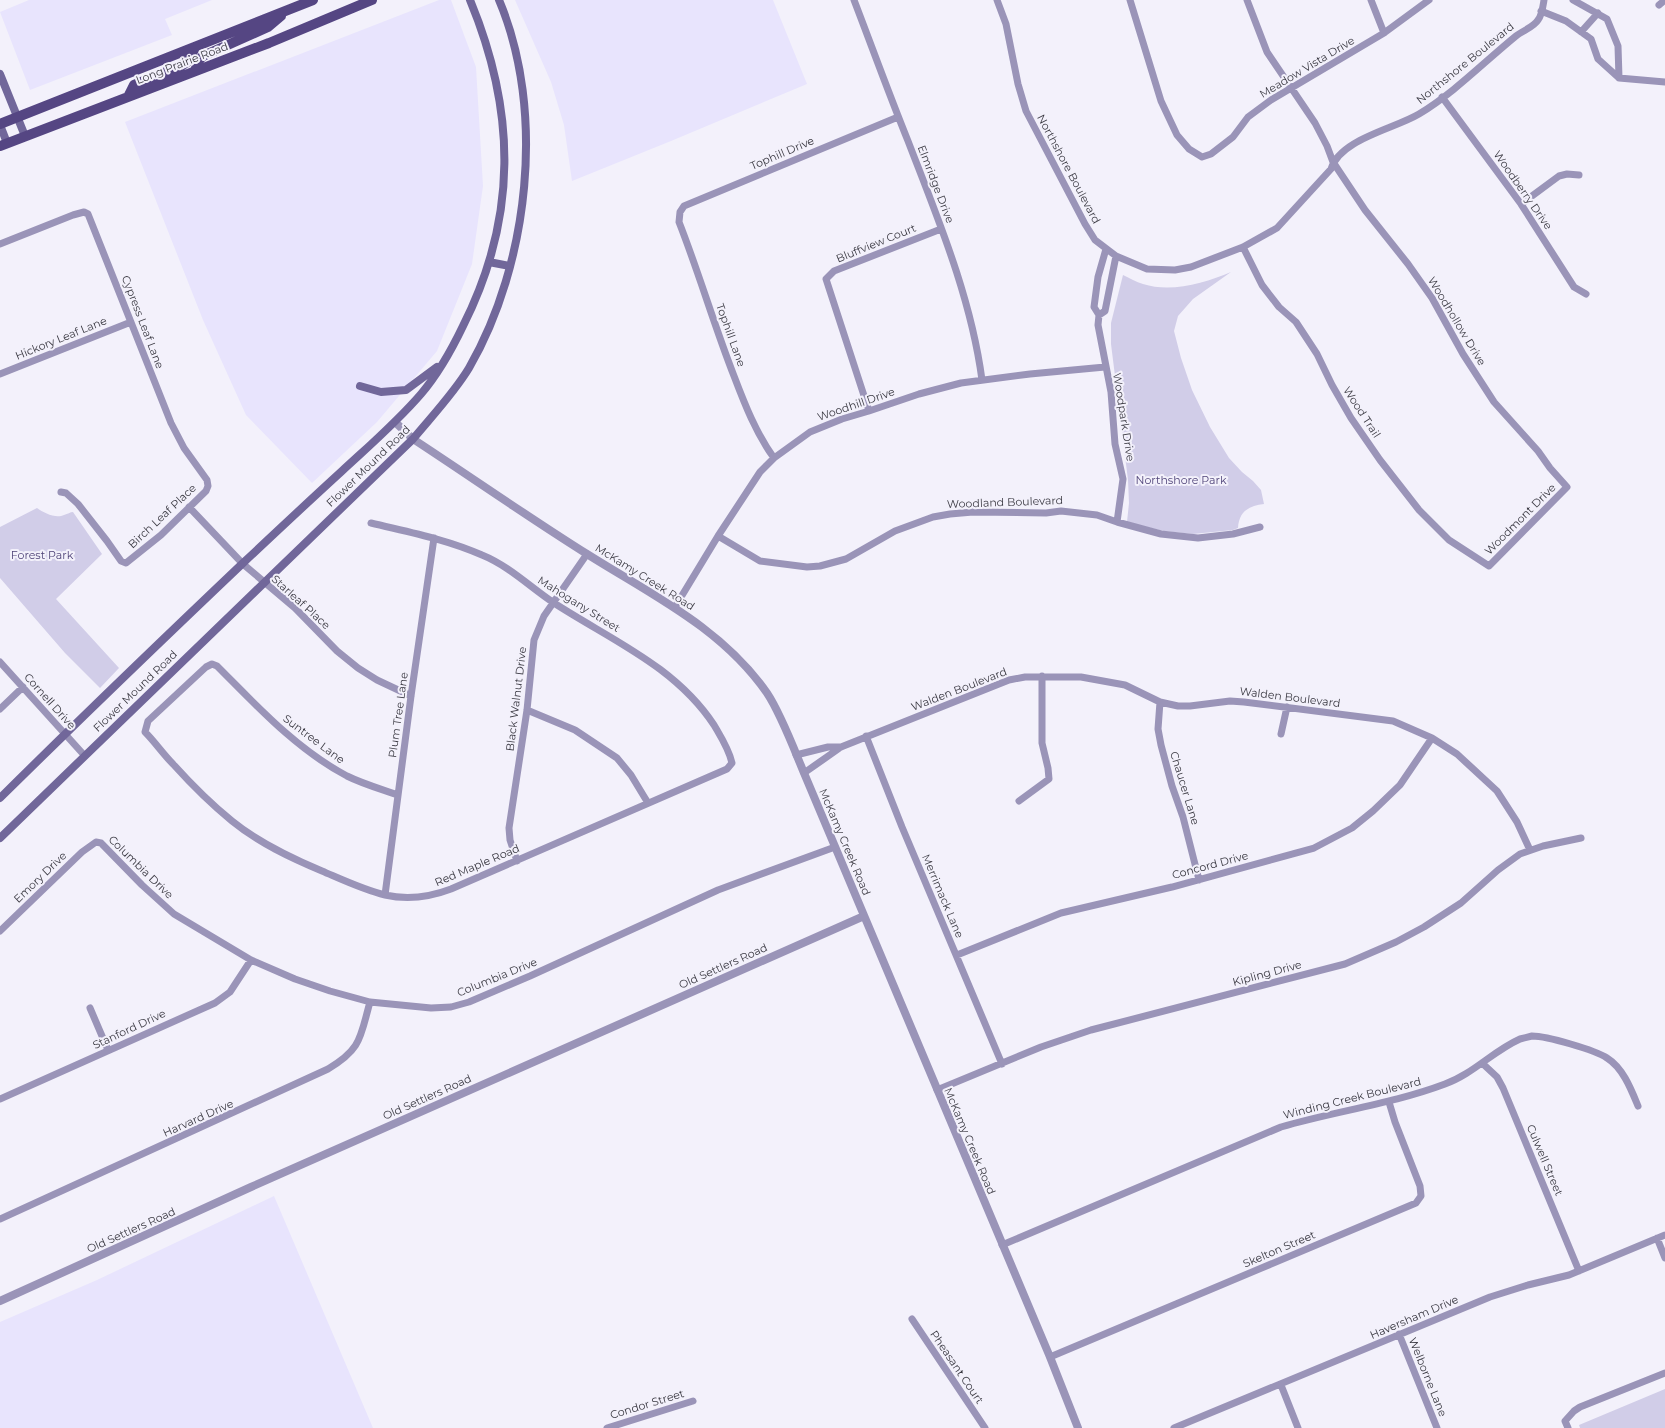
<svg xmlns="http://www.w3.org/2000/svg" width="1665" height="1428" font-family="Montserrat,sans-serif">
  <style>
    .built { fill: #e8e4fd }
    .green { fill: #d1cde8 }
    .lines { fill: none; stroke-linecap: round; stroke-linejoin: round }
    .minor { stroke: #9a94b8; stroke-width: 7 }
    .tertiary { stroke: #9a94b8; stroke-width: 8 }
    .secondary { stroke: #71679a; stroke-width: 8 }
    .primary { stroke: #554683; stroke-width: 10 }
    .labels { text-anchor: middle; dominant-baseline: central; stroke-width: 4; stroke-linejoin: round; paint-order: stroke }
    .street-label { font-size: 11px; fill: #3b3a43; stroke: #f3f1fb }
    .park-label { font-size: 11px; fill: #4f4378; stroke: #f3f1fb }
  </style>
  <rect width="100%" height="100%" fill="#f3f1fb"/>
  <path class="built" d="M 29,0 L 212,0 L 165,19 L 172,35 L 30,90 L 0,12 Z
    M 439,0 L 451,0 L 476,67 L 483,186 L 472,264 L 437,351 L 377,422 L 312,483 L 246,415 L 203,320 L 125,122 Z
    M 515,0 L 773,0 L 807,84 L 671,141 L 572,181 L 564,125 L 551,82 Z
    M 274,1196 L 373,1428 L 0,1428 L 0,1322 L 97,1280 Z"/>
  <path class="green" d="M 1231,272 L 1193,299 L 1178,316 L 1174,331 L 1181,358 L 1192,390 L 1210,427 L 1229,458 L 1242,472 L 1253,481 L 1261,490 L 1264,504 C 1249,506 1239,511 1238,528 L 1233,530 L 1193,534 L 1163,531 L 1127,522 L 1129,503 L 1128,480 L 1111,344 L 1111,323 L 1123,275 C 1130,278 1136,282 1143,284 C 1171,293 1205,283 1231,272 Z
    M 37,508 C 44,513 56,519 64,515 C 68,514 70,512 73,512 L 102,554 L 56,599 L 119,668 L 100,688 L 65,653 L 0,578 L 0,527 Z
    M 1665,1389 L 1665,1428 L 1580,1428 L 1579,1425 Z"/>
  <g class="lines">
    <path class="minor" d="M 854,0 C 872,47 889,94 908,141 C 938,219 971,297 982,380
      M 997,0 L 1006,24 L 1018,84 L 1026,111 L 1085,224 L 1095,240 L 1116,256 L 1147,269 L 1175,270 L 1191,267 L 1243,247 L 1277,228 L 1331,169 C 1340,139 1394,129 1419,114 C 1454,93 1484,62 1516,36 C 1522,31 1534,27 1538,20 C 1542,15 1543,6 1544,0
      M 1130,0 L 1161,101 L 1177,135 L 1189,149 L 1202,157 L 1211,154 L 1233,137 L 1248,117 L 1271,100 L 1384,33 L 1429,0
      M 1371,0 L 1384,33
      M 1573,0 L 1607,19 L 1618,46 L 1619,78
      M 1659,5 L 1665,0
      M 1541,11 L 1566,21 L 1591,39 L 1598,59 L 1619,78 L 1665,82
      M 1581,32 L 1598,13
      M 1442,97 L 1521,204 L 1574,287 L 1586,294
      M 1521,204 L 1559,176 L 1567,174 L 1579,175
      M 0,244 L 73,215 L 84,212 L 88,214 L 171,423 L 184,448 L 207,480 L 208,486 L 206,491 L 161,535 L 126,563 L 121,561 L 107,541 L 78,504 L 66,493 L 61,492
      M 1243,247 L 1262,285 L 1279,307 L 1296,322 L 1317,354 L 1332,385 L 1351,418 L 1380,460 L 1419,510 L 1449,540 L 1489,566 L 1567,487 L 1550,468 L 1538,451 L 1494,402 L 1463,354 L 1432,298 L 1408,264 L 1365,210 L 1333,162 L 1327,146 L 1315,123 L 1267,52 L 1247,0
      M 1106,249 L 1098,277 L 1094,307 L 1099,315 L 1098,325 L 1111,392 L 1115,444 L 1123,479 L 1117,522
      M 1099,315 L 1105,311 L 1116,256
      M 0,374 L 131,322
      M 869,411 L 826,279 L 834,271 L 941,229
      M 774,458 C 756,433 745,405 734,376 C 714,325 699,273 679,222 L 680,212 L 684,206 L 898,117
      M 189,507 L 243,564 L 295,608 L 337,651 L 358,668 L 377,680 L 411,696
      M 371,523 C 408,532 446,539 482,555 C 509,566 530,587 554,603 C 611,640 675,666 714,725 C 721,737 729,749 732,763 L 727,769 L 451,889 C 430,897 407,900 385,895 C 364,890 343,880 322,871 C 291,858 259,843 232,821 C 211,804 191,784 173,764 C 163,754 155,742 145,732 L 148,721 L 206,667 L 212,664 L 217,666 C 257,706 296,749 347,776 C 363,784 381,789 398,795
      M 718,536 L 760,561 L 807,567 L 820,566 L 846,559 L 895,531 L 933,517 L 950,514 L 973,512 L 1046,513 L 1061,511 L 1097,515 L 1117,522 L 1161,534 L 1198,538 L 1233,534 L 1260,527
      M 675,607 L 718,536 L 760,472 L 774,458 L 810,432 L 842,419 L 869,411 L 919,394 L 961,383 L 1030,374 L 1105,367
      M 0,662 L 84,755
      M 1160,702 L 1158,729 L 1161,745 L 1172,786 L 1183,817 L 1199,880
      M 0,709 L 23,687
      M 527,710 L 575,730 L 617,758 L 631,775 L 648,803
      M 1281,734 L 1287,707
      M 866,736 L 902,827 L 1002,1064
      M 796,755 L 828,747 L 841,747
      M 804,773 L 841,747 L 1009,680 L 1025,677 L 1081,677 L 1125,685 L 1160,702 L 1178,706 L 1190,706 L 1230,701 L 1244,702 L 1393,721 L 1432,738 L 1457,754 L 1497,791 L 1517,822 L 1530,850
      M 1019,801 L 1049,779 L 1048,768 L 1042,743 L 1042,676
      M 517,861 L 510,840 L 509,828 L 527,710 L 534,640 L 544,616 L 587,554
      M 385,895 L 411,696 L 434,538
      M 0,931 L 82,852 L 96,842 L 101,843 L 142,885 L 174,914 L 251,960 L 295,979 L 330,991 L 370,1002 L 431,1008 L 451,1007 L 469,1002 L 530,976 L 718,890 L 835,847
      M 957,955 L 1061,913 L 1172,887 L 1314,848 L 1352,828 L 1373,811 L 1400,785 L 1432,738
      M 90,1008 L 108,1050
      M 1482,1063 L 1497,1077 L 1503,1088 L 1579,1271
      M 937,1090 L 1041,1047 L 1091,1030 L 1345,964 L 1396,942 L 1424,927 L 1461,903 L 1498,870 L 1520,854 L 1543,846 L 1581,838
      M 0,1099 L 215,1003 L 230,992 L 251,960
      M 0,1219 L 328,1069 C 362,1049 360,1037 370,1002
      M 1657,1238 L 1665,1258
      M 1002,1245 L 1281,1127 C 1335,1111 1392,1104 1445,1084 C 1473,1074 1493,1051 1520,1039 C 1524,1038 1528,1037 1532,1036 C 1547,1036 1595,1050 1607,1058 C 1623,1068 1631,1089 1638,1106
      M 912,1319 L 985,1428
      M 1399,1334 L 1437,1428
      M 1050,1357 L 1416,1203 L 1421,1196 L 1420,1186 L 1395,1122 L 1389,1102
      M 1281,1385 L 1298,1428
      M 607,1428 L 693,1401
      M 1174,1428 L 1490,1297 L 1528,1285 L 1569,1275 L 1665,1235
      M 1568,1428 L 1565,1421 L 1574,1411 L 1580,1407 L 1665,1373"/>
    <path class="tertiary" d="M 395,422 L 413,439 C 471,477 528,517 587,554 C 652,595 722,628 767,693 C 781,714 794,749 804,773 L 1050,1357 L 1078,1428
      M 0,1301 L 251,1187 L 864,916"/>
    <path class="secondary" d="M 0,74 L 25,136
      M 0,125 L 7,143
      M 489,262 L 510,266
      M 360,386 L 381,392 L 406,390 L 437,367
      M 0,798 C 80,719 161,641 242,564 C 275,533 308,502 342,471 C 369,446 397,422 421,394 C 438,374 452,349 463,326 C 518,217 516,111 470,0
      M 0,838 L 413,439 C 432,416 454,393 469,368 C 529,264 546,111 499,0"/>
    <path class="primary" d="M 195,71 L 199,60 L 203,56 L 268,27 L 281,16
      M 128,97 L 134,85 L 181,66 L 187,62 L 195,48
      M 0,124 L 313,0
      M 0,146 L 269,43 L 372,0"/>
  </g>
  <g class="labels">
    <g class="street-label">
      <text transform="translate(182 63) rotate(-21)">Long Prairie Road</text>
      <text transform="translate(1465 63) rotate(-39)">Northshore Boulevard</text>
      <text transform="translate(1307 67) rotate(-31)">Meadow Vista Drive</text>
      <text transform="translate(782 153) rotate(-23)">Tophill Drive</text>
      <text transform="translate(1069 169) rotate(62)">Northshore Boulevard</text>
      <text transform="translate(936 184) rotate(69)">Elmridge Drive</text>
      <text transform="translate(1523 190) rotate(55)">Woodberry Drive</text>
      <text transform="translate(876 243) rotate(-22)">Bluffview Court</text>
      <text transform="translate(1457 321) rotate(59)">Woodhollow Drive</text>
      <text transform="translate(143 322) rotate(69)">Cypress Leaf Lane</text>
      <text transform="translate(731 335) rotate(70)">Tophill Lane</text>
      <text transform="translate(61 338) rotate(-22)">Hickory Leaf Lane</text>
      <text transform="translate(856 404) rotate(-19)">Woodhill Drive</text>
      <text transform="translate(1362 412) rotate(57)">Wood Trail</text>
      <text transform="translate(1124 417) rotate(81)">Woodpark Drive</text>
      <text transform="translate(368 466) rotate(-44)">Flower Mound Road</text>
      <text transform="translate(1005 502) rotate(-2)">Woodland Boulevard</text>
      <text transform="translate(162 516) rotate(-43)">Birch Leaf Place</text>
      <text transform="translate(1520 519) rotate(-45)">Woodmont Drive</text>
      <text transform="translate(645 577) rotate(32)">McKamy Creek Road</text>
      <text transform="translate(301 602) rotate(42)">Starleaf Place</text>
      <text transform="translate(579 604) rotate(32)">Mahogany Street</text>
      <text transform="translate(959 689) rotate(-21)">Walden Boulevard</text>
      <text transform="translate(135 691) rotate(-44)">Flower Mound Road</text>
      <text transform="translate(1290 697) rotate(7)">Walden Boulevard</text>
      <text transform="translate(516 699) rotate(-83)">Black Walnut Drive</text>
      <text transform="translate(50 701) rotate(48)">Cornell Drive</text>
      <text transform="translate(398 715) rotate(-82)">Plum Tree Lane</text>
      <text transform="translate(314 739) rotate(37)">Suntree Lane</text>
      <text transform="translate(1185 788) rotate(73)">Chaucer Lane</text>
      <text transform="translate(845 842) rotate(67)">McKamy Creek Road</text>
      <text transform="translate(477 865) rotate(-23)">Red Maple Road</text>
      <text transform="translate(1210 865) rotate(-15)">Concord Drive</text>
      <text transform="translate(141 867) rotate(44)">Columbia Drive</text>
      <text transform="translate(40 877) rotate(-44)">Emory Drive</text>
      <text transform="translate(943 896) rotate(67)">Merrimack Lane</text>
      <text transform="translate(723 966) rotate(-24)">Old Settlers Road</text>
      <text transform="translate(1267 973) rotate(-15)">Kipling Drive</text>
      <text transform="translate(497 977) rotate(-22)">Columbia Drive</text>
      <text transform="translate(129 1029) rotate(-25)">Stanford Drive</text>
      <text transform="translate(427 1097) rotate(-24)">Old Settlers Road</text>
      <text transform="translate(1352 1098) rotate(-14)">Winding Creek Boulevard</text>
      <text transform="translate(198 1118) rotate(-24)">Harvard Drive</text>
      <text transform="translate(970 1141) rotate(67)">McKamy Creek Road</text>
      <text transform="translate(1545 1160) rotate(67)">Culwell Street</text>
      <text transform="translate(131 1230) rotate(-24)">Old Settlers Road</text>
      <text transform="translate(1279 1249) rotate(-23)">Skelton Street</text>
      <text transform="translate(1414 1317) rotate(-23)">Haversham Drive</text>
      <text transform="translate(957 1367) rotate(56)">Pheasant Court</text>
      <text transform="translate(1428 1377) rotate(68)">Welborne Lane</text>
      <text transform="translate(647 1404) rotate(-17)">Condor Street</text>
    </g>
    <g class="park-label">
      <text x="1181" y="480">Northshore Park</text>
      <text x="42" y="555">Forest Park</text>
    </g>
  </g>
</svg>
